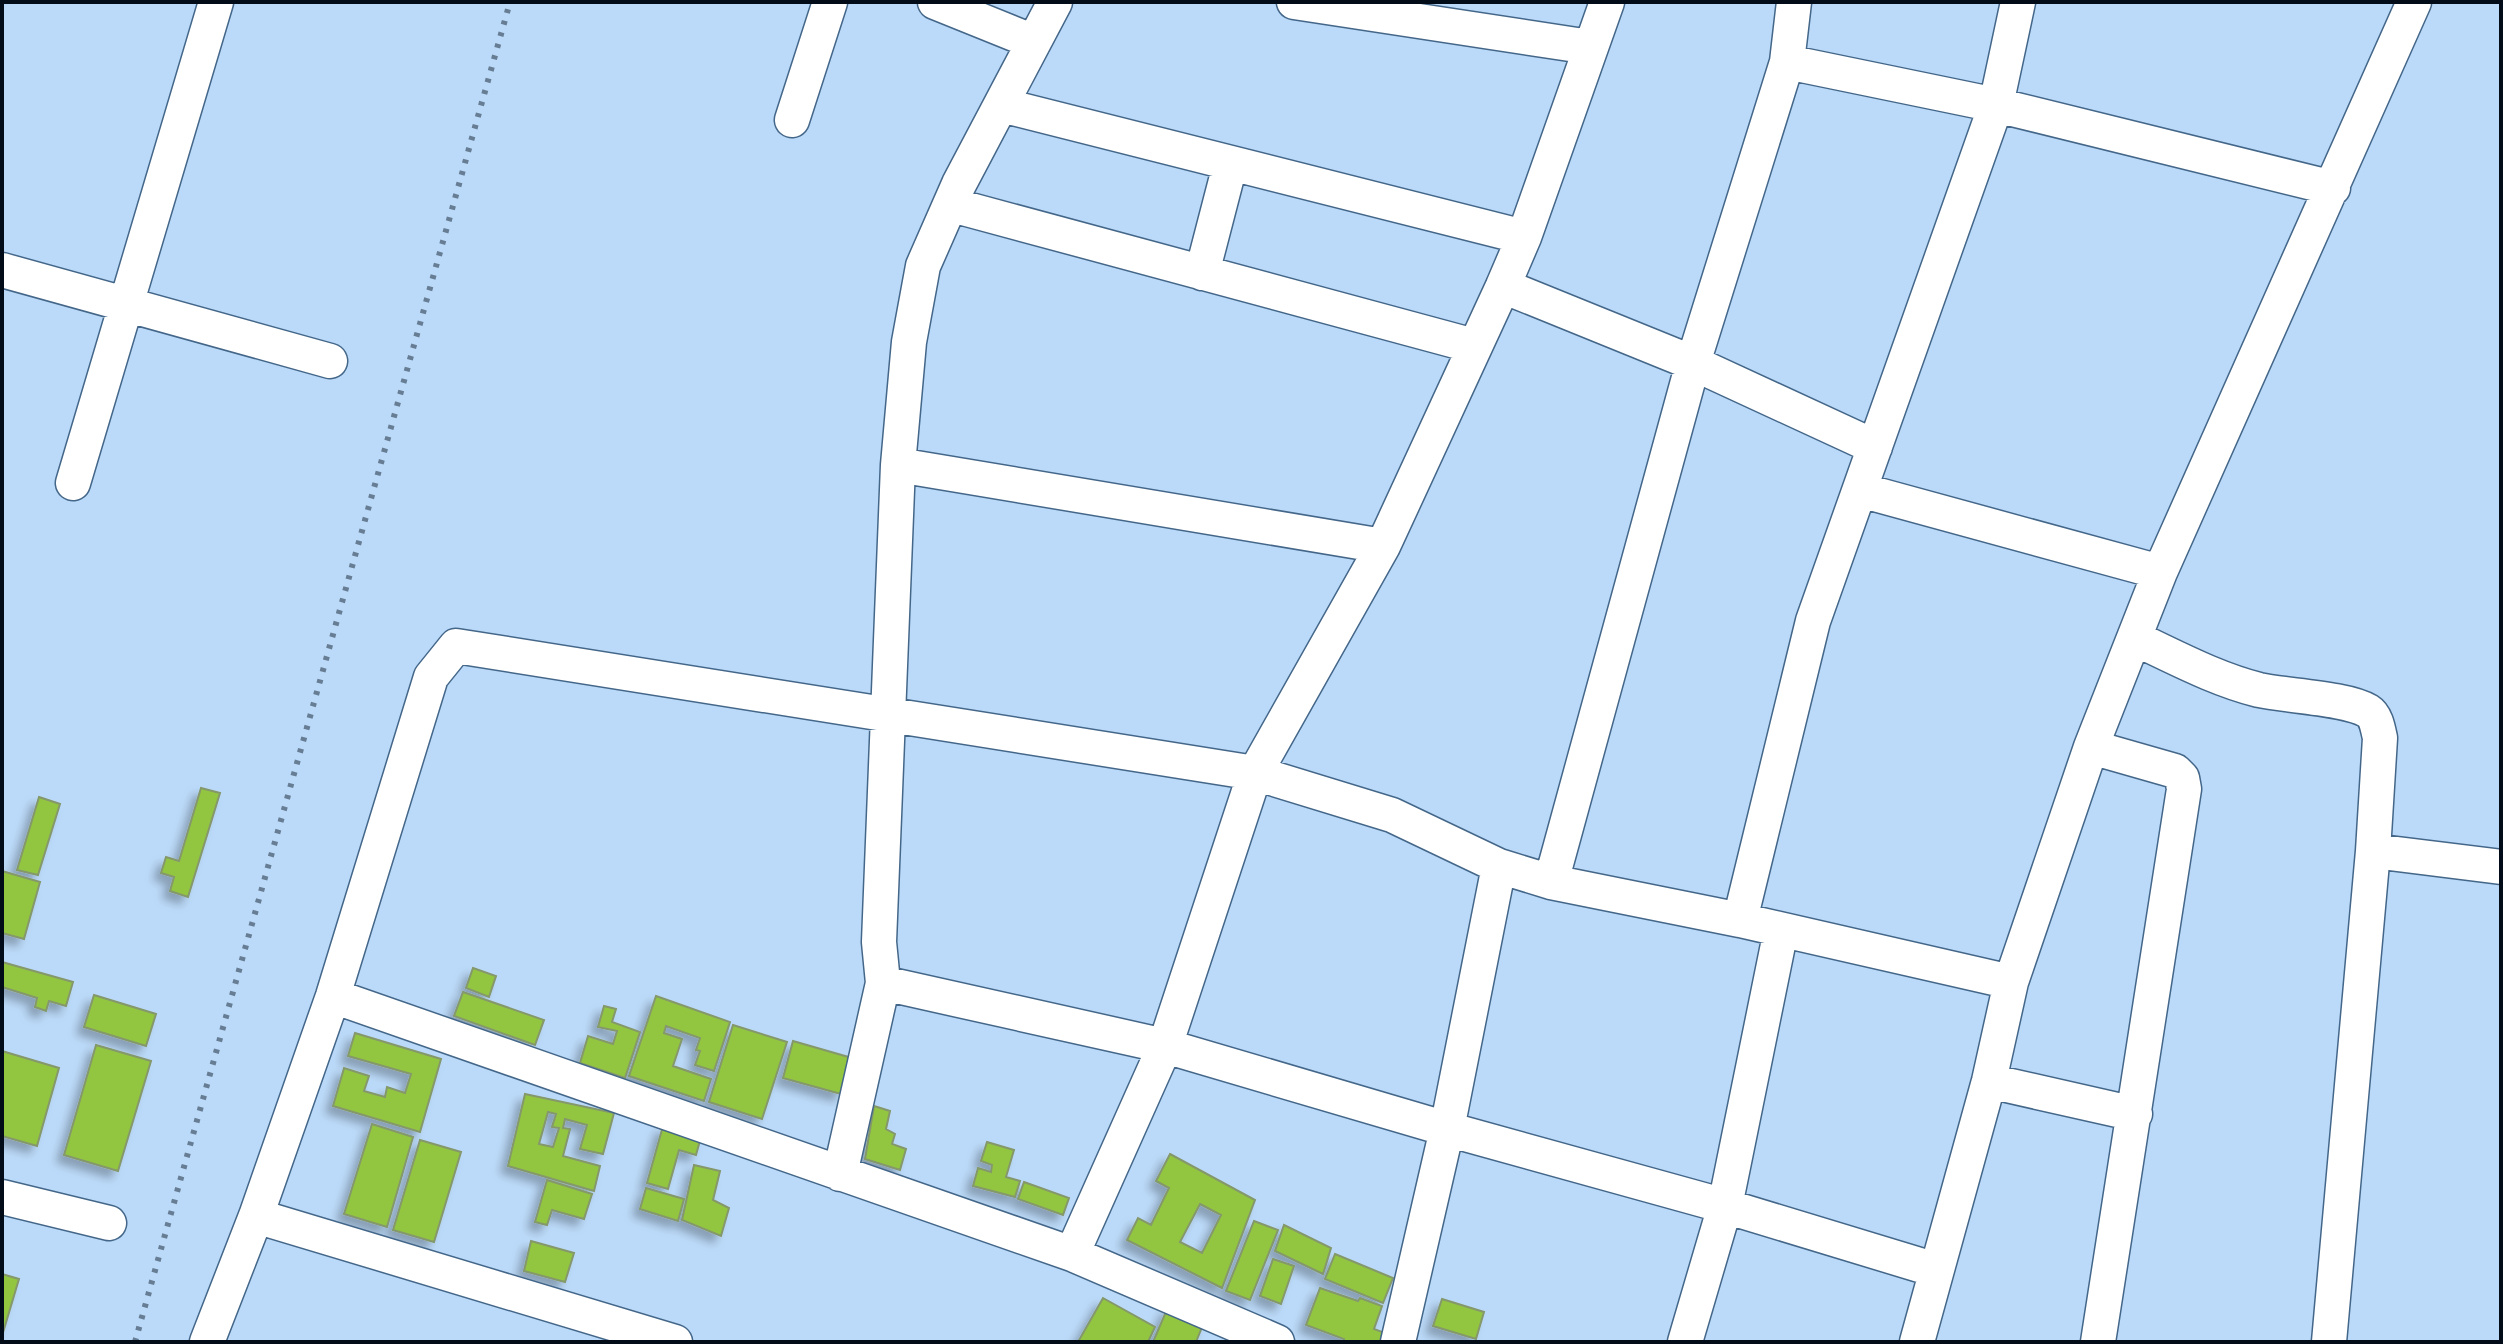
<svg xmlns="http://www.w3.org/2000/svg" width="2503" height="1344" font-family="Arial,sans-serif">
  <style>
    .building { fill: #93c641; stroke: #84986c; stroke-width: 2; fill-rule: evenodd; filter: url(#shadow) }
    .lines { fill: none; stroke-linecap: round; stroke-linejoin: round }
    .street-casing { stroke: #446789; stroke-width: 37 }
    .street { stroke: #fff; stroke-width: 34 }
    .rail { stroke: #677d94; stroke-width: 6; stroke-dasharray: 4 8; stroke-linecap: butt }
  </style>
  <defs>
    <filter id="shadow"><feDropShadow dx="-7" dy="7" stdDeviation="4" flood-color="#0004"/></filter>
  </defs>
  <rect width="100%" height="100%" fill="#bbdaf9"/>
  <path class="building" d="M 201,788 L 220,793 L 188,897 L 170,891 L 174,877 L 161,873 L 166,857 L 179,861 Z
    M 39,797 L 60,804 L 38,875 L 17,870 Z
    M 2,871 L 40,882 L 24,939 L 2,933 Z
    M 2,962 L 73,982 L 66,1006 L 49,1001 L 46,1011 L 35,1007 L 37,998 L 2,987 Z
    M 473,968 L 496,976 L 489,997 L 466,988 Z
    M 463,992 L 544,1020 L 535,1045 L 454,1016 Z
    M 94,995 L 156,1014 L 146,1046 L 84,1027 Z
    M 656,996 L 730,1022 L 714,1071 L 695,1065 L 700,1051 L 696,1050 L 700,1038 L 666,1026 L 664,1033 L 682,1039 L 673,1066 L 711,1079 L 704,1101 L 629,1076 Z
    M 604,1006 L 616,1009 L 612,1022 L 640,1032 L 625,1078 L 580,1063 L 588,1036 L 613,1044 L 617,1031 L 598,1027 Z
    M 733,1025 L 787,1042 L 762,1119 L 709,1102 Z
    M 355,1033 L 441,1059 L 420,1132 L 333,1106 L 344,1068 L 369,1076 L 364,1091 L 385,1097 L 387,1087 L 405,1093 L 411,1074 L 348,1056 Z
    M 793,1041 L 852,1058 L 841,1094 L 783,1078 Z
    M 96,1045 L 151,1061 L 118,1171 L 64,1155 Z
    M 2,1051 L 59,1068 L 37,1146 L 2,1136 Z
    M 525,1094 L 614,1113 L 603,1154 L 580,1149 L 587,1125 L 565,1119 L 563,1128 L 570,1129 L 563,1156 L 600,1166 L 594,1191 L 508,1166 ZM 548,1112 L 556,1114 L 552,1127 L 559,1128 L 553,1147 L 539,1144 Z
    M 874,1106 L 890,1111 L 886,1129 L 895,1134 L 892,1144 L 906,1149 L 900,1170 L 865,1159 Z
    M 372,1124 L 413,1137 L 387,1227 L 344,1214 Z
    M 663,1126 L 701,1137 L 696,1155 L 679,1150 L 668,1189 L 647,1183 Z
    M 420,1140 L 461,1152 L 434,1242 L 393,1230 Z
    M 987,1142 L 1014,1150 L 1006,1177 L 1020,1181 L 1015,1197 L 973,1186 L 978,1168 L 991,1172 L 992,1165 L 981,1161 Z
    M 1170,1154 L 1255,1200 L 1222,1288 L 1127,1240 L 1138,1218 L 1151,1225 L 1169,1188 L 1156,1181 ZM 1200,1204 L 1221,1215 L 1202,1253 L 1180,1242 Z
    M 694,1165 L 720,1171 L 713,1200 L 729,1208 L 721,1236 L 682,1220 Z
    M 547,1180 L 592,1194 L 584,1219 L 552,1210 L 547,1225 L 535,1222 Z
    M 1024,1182 L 1069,1198 L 1063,1215 L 1018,1199 Z
    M 646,1188 L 684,1199 L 678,1221 L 640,1209 Z
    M 1254,1221 L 1278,1230 L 1250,1300 L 1226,1291 Z
    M 1284,1225 L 1331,1248 L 1323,1274 L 1275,1251 Z
    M 531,1241 L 574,1253 L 565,1282 L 524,1271 Z
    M 1335,1254 L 1393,1278 L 1383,1303 L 1325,1279 Z
    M 1273,1259 L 1294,1266 L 1281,1304 L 1260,1296 Z
    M 2,1274 L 19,1279 L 2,1336 Z
    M 1320,1288 L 1358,1301 L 1360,1298 L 1382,1306 L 1374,1329 L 1390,1335 L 1387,1342 L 1343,1342 L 1344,1339 L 1306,1325 Z
    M 1103,1298 L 1155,1327 L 1148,1342 L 1078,1342 Z
    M 1442,1299 L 1484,1312 L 1476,1339 L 1433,1326 Z
    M 1168,1307 L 1204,1322 L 1196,1342 L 1153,1342 Z"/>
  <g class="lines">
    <g class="street-casing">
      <path id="street" d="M 935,2 L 1034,42
        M 1294,2 L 1590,47
        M 1787,62 L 1996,105 L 2333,188
        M 1001,105 L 1524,237
        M 792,120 L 830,2
        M 952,205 L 1474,346
        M 2,270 L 330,361
        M 1202,273 L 1230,165
        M 1503,286 L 1693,363 L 1875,447
        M 898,465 L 1383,546
        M 73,483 L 216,2
        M 1860,490 L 2160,572
        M 2134,638 C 2175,657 2215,679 2259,690 C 2286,696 2347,698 2368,711 C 2376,716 2378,729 2380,738 L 2373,851 L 2329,1342
        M 2091,747 L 2175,771 L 2182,778 L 2184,789 L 2098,1342
        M 2373,851 L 2501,867
        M 1551,882 L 1693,363 L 1787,62 L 1794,2
        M 1740,920 L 1813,621 L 1996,105 L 2018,2
        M 883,983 L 1165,1046 L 1447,1129 L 1725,1206 L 1936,1270
        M 333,996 L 1072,1254 L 1277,1342
        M 1989,1081 L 2135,1114
        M 840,1174 L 883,983 L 879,942 L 898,465 L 909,342 L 923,266 L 959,184 L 1055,2
        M 2,1197 L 109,1223
        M 256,1216 L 675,1342
        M 1072,1254 L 1165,1046 L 1255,773 L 1383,546 L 1503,286 L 1524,237 L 1607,2
        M 207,1342 L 256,1216 L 333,996 L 431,677 L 456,646 L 1255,773 L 1392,815 L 1499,866 L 1551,882 L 1740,920 L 2011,982
        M 1398,1342 L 1447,1129 L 1499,866
        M 1685,1342 L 1725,1206 L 1781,930
        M 1917,1342 L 1989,1081 L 2011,982 L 2091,747 L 2160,572 L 2414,2"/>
    </g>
    <use href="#street" class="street"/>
    <path class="rail" d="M 135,1342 L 510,2"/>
  </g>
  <rect width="2503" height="1344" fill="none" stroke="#020c19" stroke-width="8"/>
</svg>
